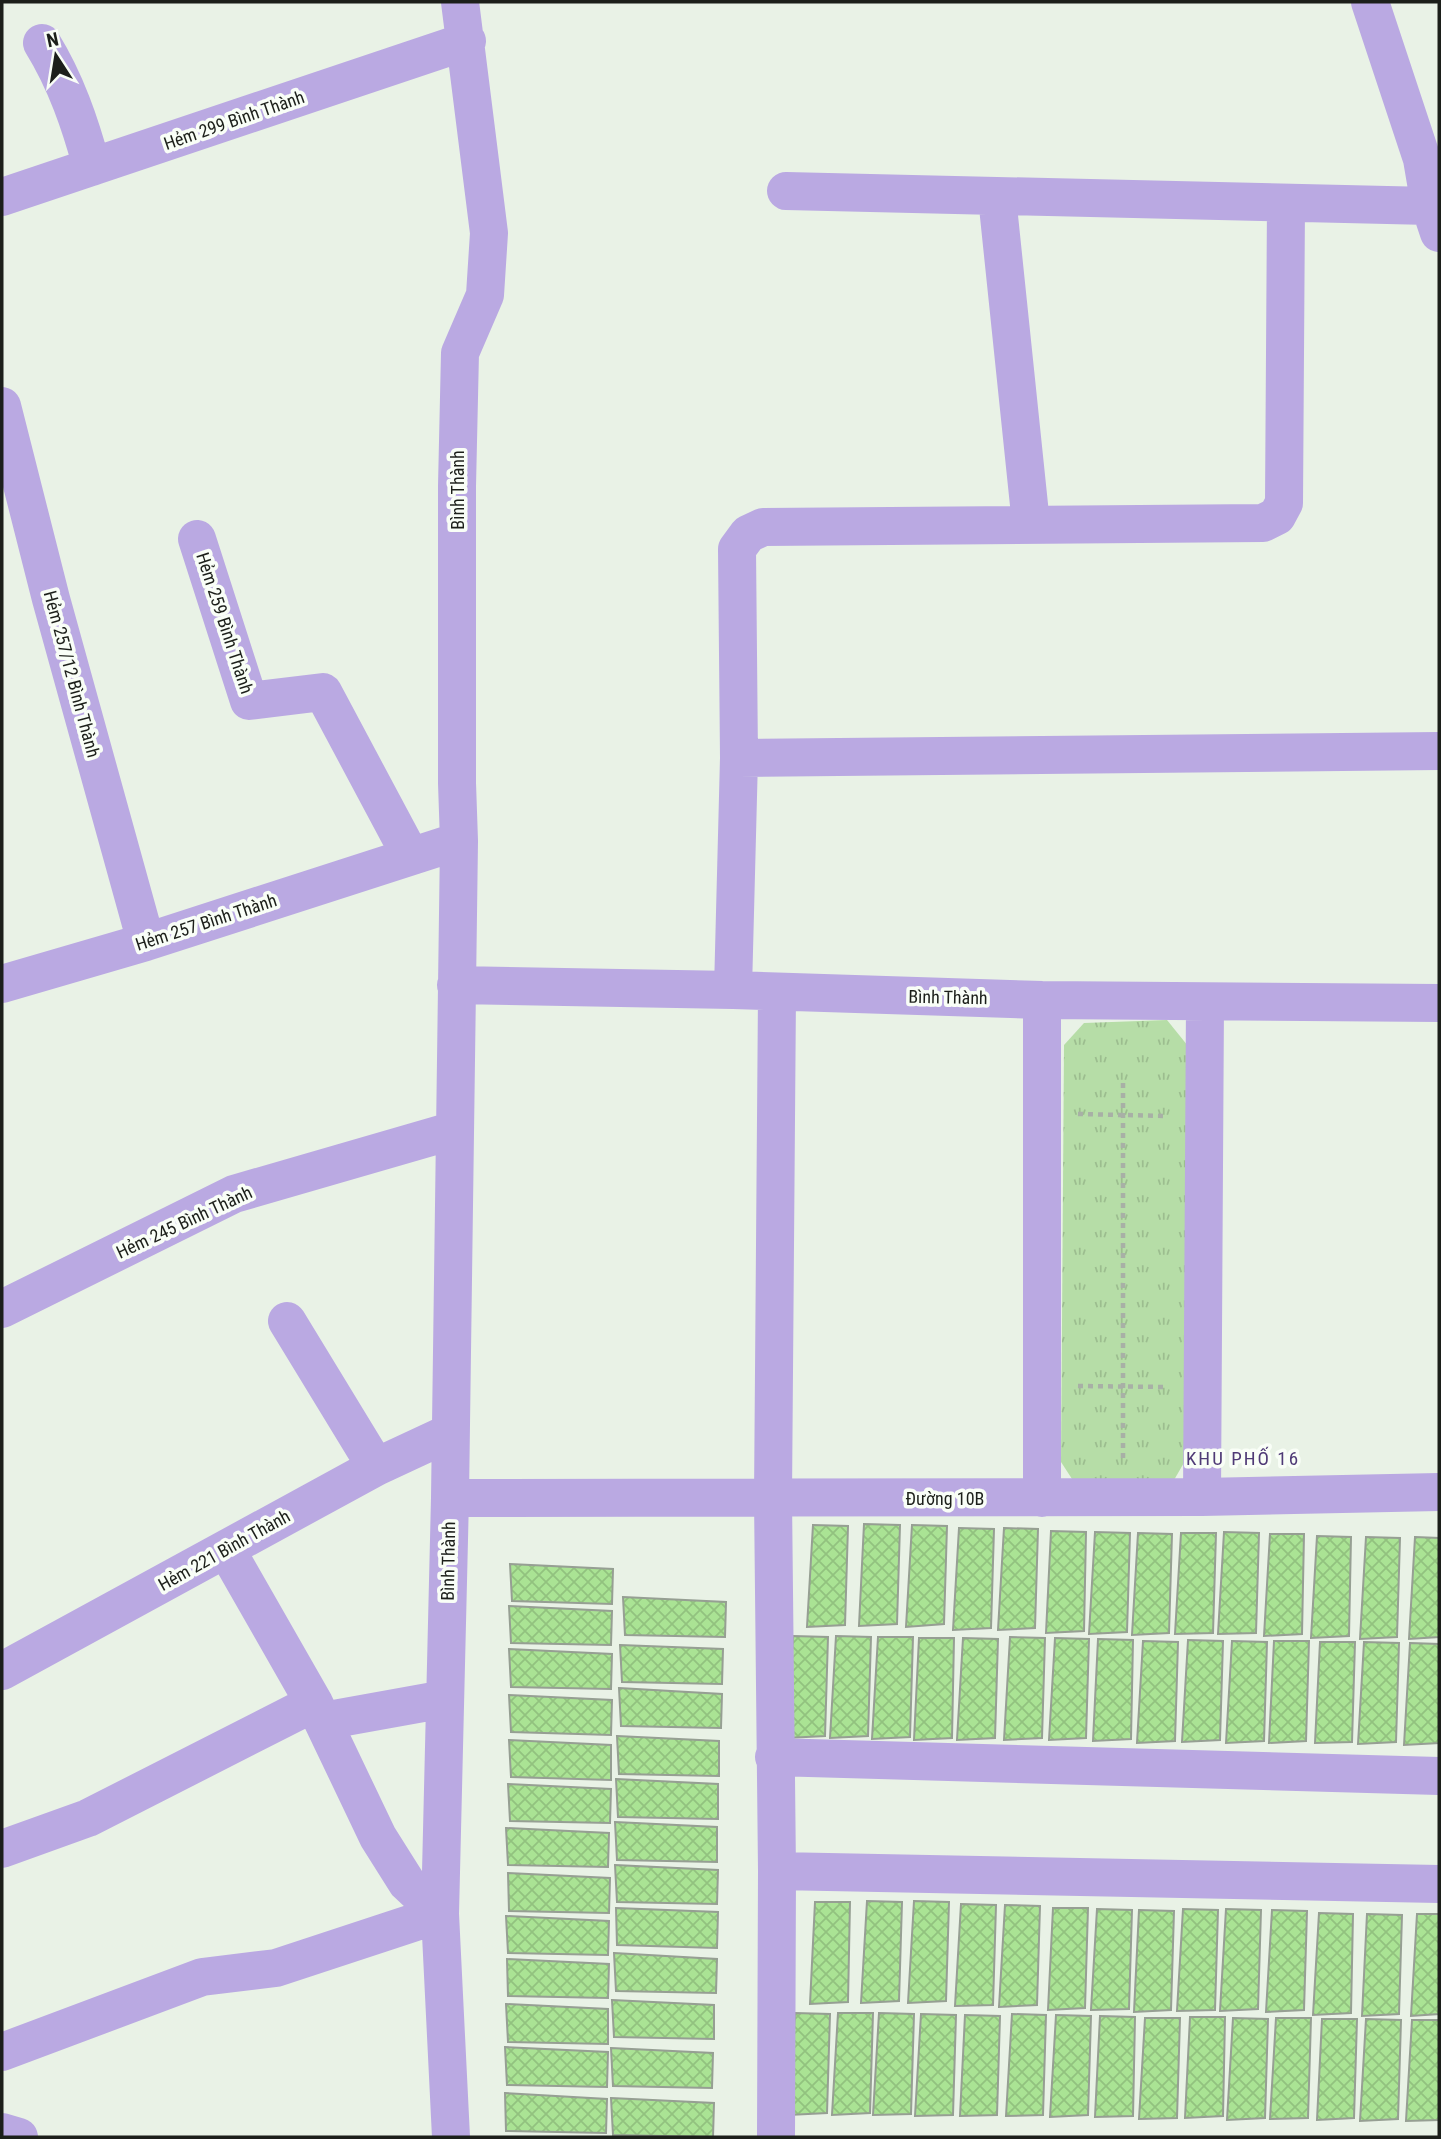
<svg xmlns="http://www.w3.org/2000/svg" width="1441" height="2139" font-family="'Roboto Condensed',sans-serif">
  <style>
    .park { fill: url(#park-tufts) }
    .building { fill: url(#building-cross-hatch); stroke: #969f93; stroke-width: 2 }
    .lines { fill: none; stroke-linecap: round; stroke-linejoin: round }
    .path { stroke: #a8b0a6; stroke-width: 4.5; stroke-dasharray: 5 5; stroke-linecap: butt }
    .minor { stroke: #baa9e2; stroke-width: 38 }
    .labels { text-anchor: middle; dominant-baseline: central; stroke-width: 7; stroke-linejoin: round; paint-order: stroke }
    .street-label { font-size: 18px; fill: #1c1f1a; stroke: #f9fef7 }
    .neighbourhood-label { font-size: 19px; letter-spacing: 2px; fill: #4f3a76; stroke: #f9fef7 }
  </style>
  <defs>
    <pattern id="park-tufts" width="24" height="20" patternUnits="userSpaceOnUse" patternTransform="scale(1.75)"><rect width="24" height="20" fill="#b6dda7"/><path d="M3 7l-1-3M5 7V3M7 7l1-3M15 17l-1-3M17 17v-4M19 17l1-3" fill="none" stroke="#9cbd8f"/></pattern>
    <pattern id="building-cross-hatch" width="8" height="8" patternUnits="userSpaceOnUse" patternTransform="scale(1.75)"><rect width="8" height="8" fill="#aae394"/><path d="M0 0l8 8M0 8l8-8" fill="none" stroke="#92c27f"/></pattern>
  </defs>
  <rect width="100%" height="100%" fill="#e9f2e6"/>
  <path class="park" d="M 1167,1020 L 1188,1046 L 1185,1461 L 1174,1480 L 1074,1482 L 1061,1462 L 1064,1045 L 1084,1023 Z"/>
  <path class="building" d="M 864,1524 L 900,1525 L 897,1624 L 859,1626 Z
    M 813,1525 L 848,1526 L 845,1625 L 807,1627 Z
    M 912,1525 L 947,1526 L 944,1624 L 906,1627 Z
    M 959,1528 L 994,1529 L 991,1628 L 953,1630 Z
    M 1004,1528 L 1038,1529 L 1035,1628 L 998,1630 Z
    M 1051,1531 L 1086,1532 L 1084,1631 L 1046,1633 Z
    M 1095,1532 L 1130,1533 L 1127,1632 L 1089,1634 Z
    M 1224,1532 L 1259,1533 L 1256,1633 L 1218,1634 Z
    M 1138,1533 L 1172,1534 L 1169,1633 L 1132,1635 Z
    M 1181,1533 L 1216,1533 L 1213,1633 L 1175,1634 Z
    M 1270,1534 L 1304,1534 L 1302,1634 L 1264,1636 Z
    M 1317,1536 L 1351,1537 L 1349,1636 L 1311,1638 Z
    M 1366,1537 L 1400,1538 L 1397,1637 L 1360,1639 Z
    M 1415,1537 L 1439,1538 L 1439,1637 L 1409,1639 Z
    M 510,1564 L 613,1569 L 612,1604 L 512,1601 Z
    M 623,1597 L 726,1602 L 725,1637 L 625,1635 Z
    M 509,1606 L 612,1611 L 611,1645 L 511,1643 Z
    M 793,1636 L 828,1637 L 825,1736 L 787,1738 Z
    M 836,1636 L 871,1637 L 868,1736 L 830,1738 Z
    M 878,1637 L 913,1637 L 910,1737 L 872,1739 Z
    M 1010,1637 L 1045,1638 L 1042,1738 L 1004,1740 Z
    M 919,1638 L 954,1638 L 952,1738 L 914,1740 Z
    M 963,1638 L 998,1639 L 995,1738 L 957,1740 Z
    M 1055,1638 L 1089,1639 L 1086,1738 L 1049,1740 Z
    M 1098,1639 L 1133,1640 L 1131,1739 L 1093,1741 Z
    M 1188,1640 L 1223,1641 L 1220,1740 L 1182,1742 Z
    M 1143,1641 L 1178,1642 L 1175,1741 L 1137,1743 Z
    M 1232,1641 L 1267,1642 L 1264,1741 L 1226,1743 Z
    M 1274,1641 L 1309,1641 L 1306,1741 L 1269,1743 Z
    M 1320,1642 L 1355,1642 L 1352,1742 L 1315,1743 Z
    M 1364,1642 L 1399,1643 L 1396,1742 L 1358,1744 Z
    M 1410,1643 L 1439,1644 L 1439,1743 L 1404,1745 Z
    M 620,1645 L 723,1649 L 722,1684 L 622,1682 Z
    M 509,1649 L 612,1654 L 611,1689 L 511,1687 Z
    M 619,1688 L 722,1694 L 721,1728 L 621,1726 Z
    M 509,1695 L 612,1700 L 611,1735 L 511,1732 Z
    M 617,1736 L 719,1741 L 719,1776 L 619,1774 Z
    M 509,1740 L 611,1745 L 611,1780 L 511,1777 Z
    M 616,1779 L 718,1784 L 718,1819 L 618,1817 Z
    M 508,1784 L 611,1789 L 610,1823 L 510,1821 Z
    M 615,1822 L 717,1827 L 717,1862 L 617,1860 Z
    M 506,1828 L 609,1833 L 608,1867 L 508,1865 Z
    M 615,1865 L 718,1870 L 717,1904 L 617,1902 Z
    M 508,1873 L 610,1878 L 609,1913 L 509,1911 Z
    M 867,1901 L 902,1902 L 899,2001 L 861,2003 Z
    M 914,1901 L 949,1902 L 946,2001 L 908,2003 Z
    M 815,1902 L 850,1902 L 848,2002 L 810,2004 Z
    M 961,1904 L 996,1905 L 993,2005 L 955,2006 Z
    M 1005,1905 L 1040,1906 L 1037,2005 L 999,2007 Z
    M 616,1908 L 718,1912 L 717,1948 L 617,1945 Z
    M 1053,1908 L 1088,1908 L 1085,2008 L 1048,2010 Z
    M 1097,1909 L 1132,1910 L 1129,2009 L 1091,2010 Z
    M 1183,1909 L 1218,1910 L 1215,2010 L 1177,2011 Z
    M 1226,1909 L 1261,1910 L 1258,2009 L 1220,2011 Z
    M 1139,1910 L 1174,1911 L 1171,2010 L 1134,2012 Z
    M 1272,1910 L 1307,1911 L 1304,2010 L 1266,2012 Z
    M 1319,1913 L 1353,1914 L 1351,2013 L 1313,2015 Z
    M 1367,1914 L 1402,1915 L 1399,2014 L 1362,2016 Z
    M 1417,1914 L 1439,1914 L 1439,2014 L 1411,2016 Z
    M 506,1916 L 609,1921 L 608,1955 L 508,1953 Z
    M 614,1953 L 717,1959 L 716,1993 L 616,1991 Z
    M 507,1959 L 609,1964 L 608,1998 L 508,1996 Z
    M 612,2000 L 714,2005 L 714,2039 L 614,2037 Z
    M 506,2004 L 608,2009 L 608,2044 L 508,2042 Z
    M 795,2013 L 830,2014 L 827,2113 L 789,2115 Z
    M 838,2013 L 873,2013 L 870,2113 L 832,2115 Z
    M 879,2013 L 914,2014 L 911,2114 L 873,2115 Z
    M 921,2014 L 956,2015 L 953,2115 L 915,2116 Z
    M 1012,2014 L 1046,2015 L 1043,2115 L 1006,2116 Z
    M 965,2015 L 1000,2016 L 997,2115 L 960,2116 Z
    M 1056,2015 L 1091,2016 L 1088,2115 L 1050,2117 Z
    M 1100,2016 L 1135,2017 L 1133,2116 L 1095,2117 Z
    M 1190,2017 L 1225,2017 L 1223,2116 L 1185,2118 Z
    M 1145,2018 L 1180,2018 L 1177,2118 L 1139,2119 Z
    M 1233,2018 L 1268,2019 L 1265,2118 L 1227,2120 Z
    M 1276,2018 L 1311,2018 L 1308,2118 L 1270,2119 Z
    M 1322,2019 L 1357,2019 L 1354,2118 L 1317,2120 Z
    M 1366,2019 L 1401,2020 L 1398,2119 L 1360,2121 Z
    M 1412,2020 L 1439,2020 L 1439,2120 L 1406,2121 Z
    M 505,2047 L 608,2052 L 607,2087 L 507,2085 Z
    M 611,2048 L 713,2053 L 712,2088 L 613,2086 Z
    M 505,2093 L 607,2099 L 606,2133 L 506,2131 Z
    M 611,2098 L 714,2103 L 713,2137 L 613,2135 Z"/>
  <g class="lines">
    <path class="path" d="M 1123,1083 L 1123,1461
      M 1078,1114 L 1167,1116
      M 1078,1386 L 1167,1387"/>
    <path class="minor" d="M 1370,2 L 1422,159 L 1430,206 L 1439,233
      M 42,43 C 66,82 80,123 92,167
      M 786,191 L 1430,206
      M 2,197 L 467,41
      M 997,197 L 1031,524
      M 2,406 L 51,599 L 146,942
      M 197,539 L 249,701 L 323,692 L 410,855
      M 739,758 L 1439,751
      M 2,984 L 146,942 L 459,841
      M 456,985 L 733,990 L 1042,1000 L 1439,1003
      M 733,990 L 739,758 L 737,549 L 748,534 L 763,527 L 1263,523 L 1277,516 L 1284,503 L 1286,204
      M 2,1309 L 234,1194 L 455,1130
      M 287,1321 L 376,1467
      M 1202,1497 L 1205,1002
      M 450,1498 L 1202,1497 L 1439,1492
      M 1042,1498 L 1042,1000
      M 2,1671 L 376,1467 L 449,1433
      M 323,1721 L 445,1699
      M 774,1757 L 1439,1776
      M 2,1849 L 88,1818 L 314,1703
      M 777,1871 L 1439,1884
      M 2,2052 L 202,1977 L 276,1968 L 440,1914 L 407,1883 L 378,1837 L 314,1703 L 226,1549
      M 2,2132 L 19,2137
      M 451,2137 L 440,1914 L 450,1498 L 459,841 L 457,783 L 457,486 L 460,353 L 485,295 L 489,233 L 460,2
      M 776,2137 L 777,1871 L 773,1498 L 777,993"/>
  </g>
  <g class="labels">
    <g class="street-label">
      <text transform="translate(234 120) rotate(-19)">Hẻm 299 Bình Thành</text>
      <text transform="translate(457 490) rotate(-90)">Bình Thành</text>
      <text transform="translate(225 623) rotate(72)">Hẻm 259 Bình Thành</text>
      <text transform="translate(72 674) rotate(75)">Hẻm 257/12 Bình Thành</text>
      <text transform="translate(206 922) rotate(-18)">Hẻm 257 Bình Thành</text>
      <text transform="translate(948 997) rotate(1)">Bình Thành</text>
      <text transform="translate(184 1222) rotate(-25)">Hẻm 245 Bình Thành</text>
      <text x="945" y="1498">Đường 10B</text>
      <text transform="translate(224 1550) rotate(-29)">Hẻm 221 Bình Thành</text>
      <text transform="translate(448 1561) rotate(-89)">Bình Thành</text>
    </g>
    <g class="neighbourhood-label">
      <text x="1243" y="1458">KHU PHỐ 16</text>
    </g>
  </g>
  <rect width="1441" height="2139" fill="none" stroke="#1c1f1a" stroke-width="7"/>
  <g transform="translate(56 56) rotate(348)" stroke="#f9fef7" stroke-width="5" paint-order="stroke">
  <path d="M0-5L12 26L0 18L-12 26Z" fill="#1c1f1a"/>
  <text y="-10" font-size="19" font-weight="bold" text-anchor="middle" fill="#1c1f1a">N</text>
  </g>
</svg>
